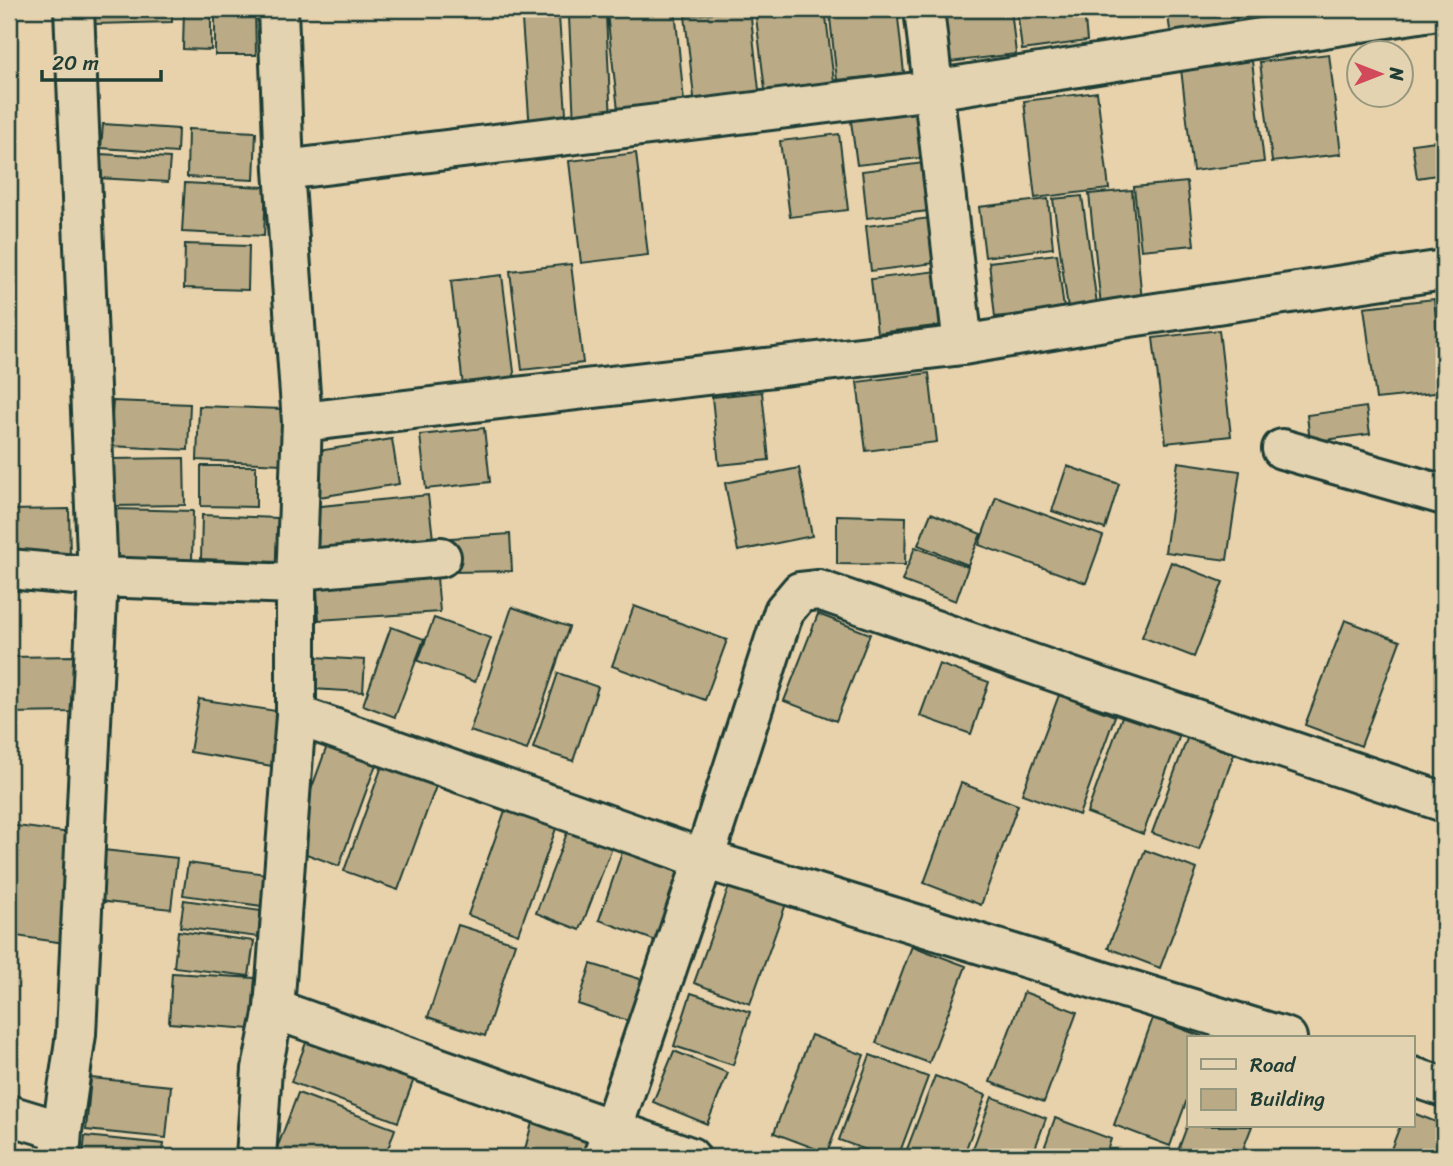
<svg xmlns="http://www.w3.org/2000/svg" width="1453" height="1166" font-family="Sriracha,sans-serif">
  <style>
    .building { fill: #baab86; stroke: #1f3d34; stroke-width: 2 }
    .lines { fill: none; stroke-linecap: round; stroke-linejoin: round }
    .minor-casing { stroke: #1f3d34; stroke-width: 44 }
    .minor { stroke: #e4d3b0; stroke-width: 38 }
  </style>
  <rect width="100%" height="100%" fill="#e8d2ac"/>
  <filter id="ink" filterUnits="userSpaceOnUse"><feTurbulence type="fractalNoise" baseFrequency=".0143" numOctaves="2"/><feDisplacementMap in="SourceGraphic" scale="14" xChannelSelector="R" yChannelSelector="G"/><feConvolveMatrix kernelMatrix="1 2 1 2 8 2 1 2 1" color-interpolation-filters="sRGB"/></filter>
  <g filter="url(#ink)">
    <path class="building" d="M 94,9 L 172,9 L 172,22 L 95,24 Z
      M 184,9 L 211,9 L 211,50 L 183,49 Z
      M 255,9 L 256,55 L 215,55 L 215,10 Z
      M 646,9 L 675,9 L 685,112 L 619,119 L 607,13 Z
      M 750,9 L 760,99 L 695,106 L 685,16 Z
      M 755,9 L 825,9 L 835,90 L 766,98 Z
      M 829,9 L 897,9 L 904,73 L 837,80 Z
      M 944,9 L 1011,9 L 1016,54 L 950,62 Z
      M 1017,9 L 1084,9 L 1087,41 L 1022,50 Z
      M 1167,9 L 1235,9 L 1238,29 L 1171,37 Z
      M 606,15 L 611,122 L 574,124 L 569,17 Z
      M 559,17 L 567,127 L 530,130 L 522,20 Z
      M 1329,54 L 1341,154 L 1272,162 L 1260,62 Z
      M 1252,61 L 1264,162 L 1193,171 L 1181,69 Z
      M 1097,92 L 1109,189 L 1035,198 L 1024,101 Z
      M 923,105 L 929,157 L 857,165 L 850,114 Z
      M 103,124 L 178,129 L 177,153 L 101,148 Z
      M 188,129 L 256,132 L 254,180 L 187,177 Z
      M 839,134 L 848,210 L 790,217 L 780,141 Z
      M 1444,140 L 1444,174 L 1417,178 L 1412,144 Z
      M 636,153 L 648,255 L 581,263 L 569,161 Z
      M 100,154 L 170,158 L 168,182 L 98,178 Z
      M 931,162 L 937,210 L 867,218 L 862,171 Z
      M 1187,182 L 1194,245 L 1141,250 L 1134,187 Z
      M 185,183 L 266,187 L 264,236 L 182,232 Z
      M 1132,190 L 1142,302 L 1101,306 L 1089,194 Z
      M 1082,196 L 1097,304 L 1068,309 L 1053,199 Z
      M 1048,199 L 1053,248 L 985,257 L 979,207 Z
      M 938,217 L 943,262 L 871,271 L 866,226 Z
      M 185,244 L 249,246 L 248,290 L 184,288 Z
      M 1057,254 L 1064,309 L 995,317 L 989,262 Z
      M 571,264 L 583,363 L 522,370 L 510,271 Z
      M 945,270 L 952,324 L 877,333 L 871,279 Z
      M 502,275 L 515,380 L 463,386 L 451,281 Z
      M 1434,299 L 1444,392 L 1376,399 L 1364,307 Z
      M 1219,330 L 1231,436 L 1166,443 L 1153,338 Z
      M 929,373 L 937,442 L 866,451 L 857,382 Z
      M 762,392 L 769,460 L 719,465 L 712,397 Z
      M 113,401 L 190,404 L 188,450 L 110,446 Z
      M 199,406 L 283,409 L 281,464 L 197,460 Z
      M 1366,407 L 1370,434 L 1310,442 L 1307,415 Z
      M 484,428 L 490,482 L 426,489 L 420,435 Z
      M 392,439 L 399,484 L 319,497 L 312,452 Z
      M 184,458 L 185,505 L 111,506 L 111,459 Z
      M 1178,462 L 1240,471 L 1227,560 L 1165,552 Z
      M 201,466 L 256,466 L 256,507 L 201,506 Z
      M 1067,466 L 1119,484 L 1105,529 L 1052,511 Z
      M 799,468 L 812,536 L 738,551 L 725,483 Z
      M 428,495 L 434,548 L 318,560 L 312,507 Z
      M 996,497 L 1103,536 L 1086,583 L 979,545 Z
      M 69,509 L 70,558 L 9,559 L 9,510 Z
      M 115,509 L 193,511 L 192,561 L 114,559 Z
      M 931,513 L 981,534 L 968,565 L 918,545 Z
      M 202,515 L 278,518 L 276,562 L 201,559 Z
      M 837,515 L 906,517 L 905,565 L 837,564 Z
      M 510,534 L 512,571 L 451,572 L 451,538 Z
      M 915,547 L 968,567 L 956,601 L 902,581 Z
      M 1171,562 L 1223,582 L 1194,657 L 1142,637 Z
      M 436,566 L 440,612 L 319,620 L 316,574 Z
      M 634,606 L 727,640 L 705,700 L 612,666 Z
      M 512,607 L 569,627 L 527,750 L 470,731 Z
      M 818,614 L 870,634 L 836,721 L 784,701 Z
      M 434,618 L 491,638 L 475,682 L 418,661 Z
      M 1345,620 L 1400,641 L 1361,746 L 1305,725 Z
      M 391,627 L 424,639 L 395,717 L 363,705 Z
      M 75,656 L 75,712 L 9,713 L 9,657 Z
      M 314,657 L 365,660 L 363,692 L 312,689 Z
      M 939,664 L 989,682 L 971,734 L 920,716 Z
      M 558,673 L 598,687 L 573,761 L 533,748 Z
      M 1059,695 L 1115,716 L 1079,815 L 1022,794 Z
      M 199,699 L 282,712 L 272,766 L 190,752 Z
      M 1124,711 L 1181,732 L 1143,834 L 1087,813 Z
      M 1188,736 L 1234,754 L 1199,850 L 1152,833 Z
      M 327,746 L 376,764 L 339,866 L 290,848 Z
      M 382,766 L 436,786 L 398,890 L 344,871 Z
      M 961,783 L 1018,805 L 981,905 L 924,883 Z
      M 507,805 L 558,823 L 518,934 L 468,915 Z
      M 9,825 L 79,834 L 65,943 L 9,935 Z
      M 569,828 L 613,845 L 580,930 L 536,913 Z
      M 626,841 L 684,861 L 656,941 L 599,920 Z
      M 103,850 L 177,858 L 171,909 L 97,901 Z
      M 1145,850 L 1197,869 L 1160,968 L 1108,948 Z
      M 188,863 L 266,874 L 262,906 L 183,895 Z
      M 731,881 L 787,901 L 750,1004 L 694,983 Z
      M 184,900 L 261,911 L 258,937 L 180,927 Z
      M 458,925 L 515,943 L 485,1036 L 428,1017 Z
      M 178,931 L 254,941 L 249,976 L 174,967 Z
      M 912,946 L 966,966 L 929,1063 L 876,1043 Z
      M 591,964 L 653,983 L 640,1025 L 578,1004 Z
      M 172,973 L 255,978 L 251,1029 L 169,1023 Z
      M 1024,992 L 1077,1012 L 1044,1102 L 990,1082 Z
      M 691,993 L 750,1012 L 733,1065 L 674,1046 Z
      M 1153,1018 L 1206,1038 L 1189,1038 L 1189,1094 L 1170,1146 L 1114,1125 Z
      M 309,1035 L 415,1076 L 398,1122 L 291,1082 Z
      M 811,1035 L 864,1055 L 827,1153 L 774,1133 Z
      M 674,1051 L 728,1073 L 707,1124 L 653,1102 Z
      M 870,1055 L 928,1077 L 898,1157 L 885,1157 L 839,1140 Z
      M 935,1076 L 986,1095 L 963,1157 L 904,1157 Z
      M 91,1078 L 171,1086 L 166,1138 L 86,1130 Z
      M 298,1093 L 395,1129 L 385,1157 L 292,1157 L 276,1151 Z
      M 992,1097 L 1046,1118 L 1032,1157 L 970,1157 Z
      M 1413,1113 L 1444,1125 L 1444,1144 L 1440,1157 L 1388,1157 L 1400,1126 L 1413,1126 Z
      M 534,1115 L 597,1132 L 590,1157 L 523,1157 Z
      M 1055,1118 L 1111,1139 L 1105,1157 L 1041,1157 Z
      M 1189,1121 L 1189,1126 L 1252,1126 L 1240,1157 L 1204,1157 L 1179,1148 Z
      M 85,1136 L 164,1144 L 162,1157 L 83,1157 Z
      M 9,1146 L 45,1155 L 44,1157 L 9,1157 Z"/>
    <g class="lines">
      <g class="minor-casing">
        <path id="minor" d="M 924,9 L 963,345
          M 284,170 L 933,90 L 1444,9
          M 302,422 L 963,345 L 1116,319 L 1444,270
          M 1282,449 L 1444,495
          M 9,569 L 98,577 L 296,584
          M 297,570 L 441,557
          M 296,715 L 704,859 L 1287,1038
          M 274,1009 L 690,1157
          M 1413,1077 L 1444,1087
          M 9,1115 L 62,1131
          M 60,1157 L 62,1131 L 76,1034 L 98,577 L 74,9
          M 256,1157 L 262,1069 L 274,1009 L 296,715 L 296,584 L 302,422 L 284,170 L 278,9
          M 603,1157 L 704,859 L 784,611 L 800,592 L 819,590 L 1079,680 L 1444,802"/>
      </g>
      <use href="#minor" class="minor"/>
    </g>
  </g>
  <rect width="1453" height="1166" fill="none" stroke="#e4d3b0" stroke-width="35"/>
  <rect x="18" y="18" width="1418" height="1131" fill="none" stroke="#1f3d34" stroke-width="2.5" filter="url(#ink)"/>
  <rect x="1187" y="1036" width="228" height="91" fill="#e4d3b0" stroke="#95977e" stroke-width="2"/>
  <rect x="1201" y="1059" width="35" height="10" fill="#e4d3b0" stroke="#95977e" stroke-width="2"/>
  <text x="1250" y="1072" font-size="21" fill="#1f3d34">Road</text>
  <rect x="1201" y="1089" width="35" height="21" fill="#baab86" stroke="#95977e" stroke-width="2"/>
  <text x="1250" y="1106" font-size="21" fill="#1f3d34">Building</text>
  <g transform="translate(1380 74) rotate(90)"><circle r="33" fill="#e4d3b0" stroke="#95977e" stroke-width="2"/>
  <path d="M0-5L12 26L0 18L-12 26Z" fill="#d1495b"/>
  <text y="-10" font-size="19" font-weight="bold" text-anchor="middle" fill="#1f3d34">N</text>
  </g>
  <path d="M42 70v10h119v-10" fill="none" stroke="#1f3d34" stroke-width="3.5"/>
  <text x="52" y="70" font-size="21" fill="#1f3d34" stroke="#e4d3b0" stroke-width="5" paint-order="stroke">20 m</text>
</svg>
